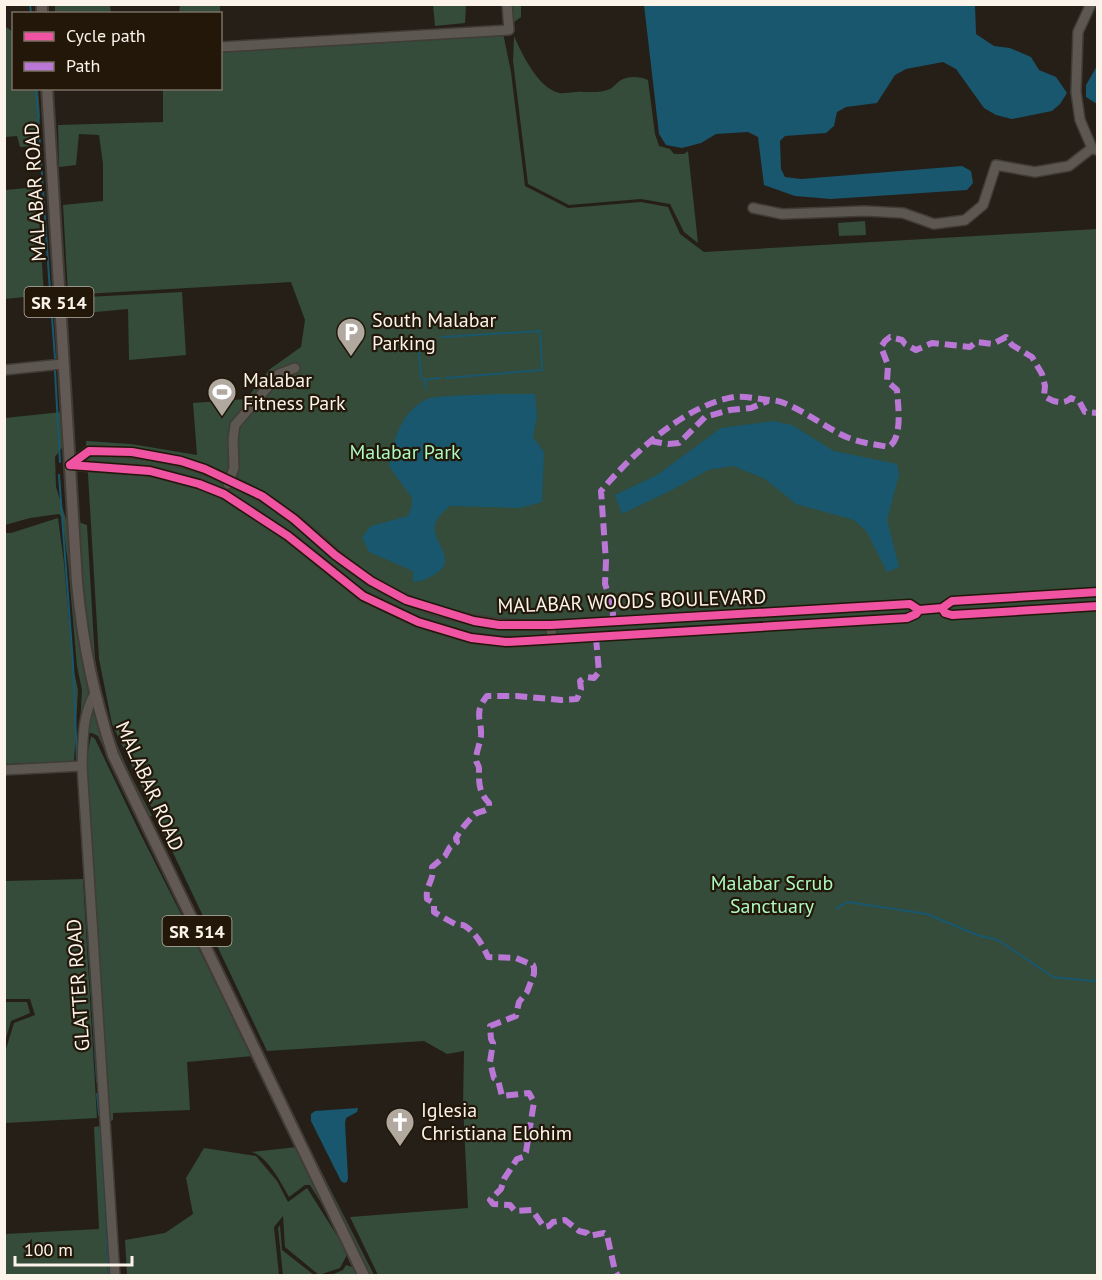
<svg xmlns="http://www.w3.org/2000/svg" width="1102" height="1280" font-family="'PT Sans',sans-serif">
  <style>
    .green { fill: #344c39 }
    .water { fill: #19576e }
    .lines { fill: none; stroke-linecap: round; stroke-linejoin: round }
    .stream { stroke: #19576e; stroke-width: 2 }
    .minor-casing { stroke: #413c36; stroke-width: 12 }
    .major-casing { stroke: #413c36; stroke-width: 14 }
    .minor { stroke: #5c5751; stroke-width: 9 }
    .major { stroke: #625954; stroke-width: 10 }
    .quiet { stroke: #ba77d6; stroke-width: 6; stroke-dasharray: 12 6; stroke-linecap: butt }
    .cycleway-casing { stroke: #221709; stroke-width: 11 }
    .cycleway { stroke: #f153a3; stroke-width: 8 }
    .labels { text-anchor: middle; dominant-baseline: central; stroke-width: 4.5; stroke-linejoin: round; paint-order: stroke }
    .shield { fill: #221709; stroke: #bbb2a6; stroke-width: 1.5 }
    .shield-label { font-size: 18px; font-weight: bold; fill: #fcf4ea }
    .street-label { font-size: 20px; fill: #fcf4ea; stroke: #221709 }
    .poi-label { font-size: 20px; fill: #fcf4ea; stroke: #221709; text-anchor: start }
    .park-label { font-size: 20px; fill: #acfac1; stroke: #221709 }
  </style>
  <rect width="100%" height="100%" fill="#251f18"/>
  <path class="green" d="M 55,5 L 110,5 L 111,13 L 55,13 Z
    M 180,5 L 220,5 L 220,13 L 179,13 Z
    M 433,5 L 466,5 L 465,23 L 435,26 Z
    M 512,5 L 521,5 L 521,17 L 513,23 Z
    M 6,27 L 13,32 L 14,88 L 38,89 L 40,116 L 37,146 L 20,147 L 17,136 L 5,137 L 4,28 Z
    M 503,33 L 511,72 L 525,186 L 568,208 L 641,202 L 668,207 L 680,234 L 704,252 L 1097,229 L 1097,1275 L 378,1275 L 350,1217 L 468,1208 L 463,1104 L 464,1051 L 447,1054 L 424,1041 L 267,1051 L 112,724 L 99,659 L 86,441 L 131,444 L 197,455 L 193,403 L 246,399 L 270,369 L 301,347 L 305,320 L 291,282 L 68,295 L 63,205 L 103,201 L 103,164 L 99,135 L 79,134 L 76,165 L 59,167 L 58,125 L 163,122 L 163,89 L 220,88 L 221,50 Z
    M 514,36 C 522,54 538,88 559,93 C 567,94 575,91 583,92 C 592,92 601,93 610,89 C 614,87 617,82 621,80 C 628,76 640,76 648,80 L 655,134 L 659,146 L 670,149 L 674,154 L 684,154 L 688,151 L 698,243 L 684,232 L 670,204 L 641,199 L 569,205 L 528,184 L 513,61 Z
    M 37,187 L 44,295 L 5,299 L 5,190 Z
    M 865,221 L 866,235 L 839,236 L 838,223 Z
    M 182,292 L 186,355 L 129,360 L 128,309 L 64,315 L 64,296 L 68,298 Z
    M 62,412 L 64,445 L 55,457 L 56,487 L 66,519 L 68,520 L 77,632 L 89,696 L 109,757 L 138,821 L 98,736 L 92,733 L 89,733 L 78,760 L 82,690 L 77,666 L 68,563 L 62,517 L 59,514 L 30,518 L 5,525 L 5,418 Z
    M 58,518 L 64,563 L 73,667 L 78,690 L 74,762 L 5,764 L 4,533 L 11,533 Z
    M 78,522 L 87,525 L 95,660 L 100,687 L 108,724 L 129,772 L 152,816 L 148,817 C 128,777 110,738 98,694 C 84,638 82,580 78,522 Z
    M 91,736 L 95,739 L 140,833 L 253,1056 L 187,1062 L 190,1110 L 113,1113 L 113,1120 L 109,1122 L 85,766 Z
    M 83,879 L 97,1118 L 5,1123 L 6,1049 L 14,1023 L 35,1015 L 30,999 L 5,999 L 5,881 Z
    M 5,1002 L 27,1002 L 30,1013 L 11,1021 L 5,1042 Z
    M 100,1126 L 108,1275 L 5,1275 L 5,1234 L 99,1229 L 94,1127 Z
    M 297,1147 L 335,1225 L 310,1185 L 305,1185 L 289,1197 C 282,1184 266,1154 251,1152 Z
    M 204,1148 L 256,1156 L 277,1181 L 288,1202 L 307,1188 L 348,1253 L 340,1268 L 319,1275 L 285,1247 L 283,1216 L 274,1227 L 279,1275 L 127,1275 L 125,1240 L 165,1233 L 193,1214 L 186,1178 Z
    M 314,1157 L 374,1275 L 369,1275 Z
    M 280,1225 L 282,1250 L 314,1275 L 283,1275 L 278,1228 Z
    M 346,1265 L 355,1268 L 359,1276 L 329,1276 L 343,1270 Z"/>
  <path class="water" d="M 644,5 L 975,5 L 976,34 L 994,46 L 1010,48 L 1031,57 L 1039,70 L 1056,77 L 1067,93 L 1060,104 L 1052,111 L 1012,119 L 996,115 L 984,108 L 956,69 L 943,62 L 906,69 L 895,75 L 877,103 L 846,107 L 837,112 L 834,126 L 826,133 L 785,136 L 780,141 L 781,169 L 785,177 L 801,179 L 962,166 L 971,171 L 973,183 L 967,190 L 831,199 L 795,196 L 764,185 L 758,137 L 748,132 L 716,134 L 701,143 L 682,148 L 666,145 L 659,134 Z
    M 1097,66 L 1097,104 L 1086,97 L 1086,85 Z
    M 498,394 L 535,394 L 537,417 L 533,437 L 544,452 L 542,502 L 520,508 L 450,506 C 444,511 437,517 435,525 C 431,541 457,558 438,572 C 429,578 424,581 413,582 L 413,571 L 369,552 L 362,537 L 371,526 L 408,516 L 412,506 L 412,498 L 389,466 C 393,440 401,412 427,399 C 436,395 485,395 498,394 Z
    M 773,421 L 792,425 L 834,451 L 897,464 L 899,475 L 887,520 L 899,567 L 887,572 L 867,532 L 854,520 L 796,504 L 765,479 L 733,466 L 708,470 L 674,489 L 622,514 L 615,495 L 657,475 L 721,428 Z
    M 358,1108 L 357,1112 L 346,1118 L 345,1123 L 348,1178 L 347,1182 L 344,1183 L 341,1181 L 311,1121 L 311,1114 L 315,1111 Z"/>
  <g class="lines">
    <path class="stream" d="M 30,4 L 31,14
      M 36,88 L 50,291
      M 51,304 L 55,358
      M 442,337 L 540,331 L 542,370 L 446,378
      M 419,351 L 421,378 L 424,380 L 440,378
      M 55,371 L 60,462
      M 425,381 L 426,390
      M 59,475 L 73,664 L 77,762
      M 78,773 L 97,1081
      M 837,908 L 848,902 L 927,914 L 977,935 L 998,940 L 1053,977 L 1092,981 L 1098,979
      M 97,1094 L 99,1115
      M 100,1128 L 109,1276"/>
    <g class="minor-casing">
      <path id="minor" d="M 1091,4 L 1078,32 L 1076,92 L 1080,120 L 1092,148 L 1096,150
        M 220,47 L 509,30 L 507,4
        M 753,208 L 782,214 L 865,211 L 903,213 L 934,224 L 965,220 L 983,205 L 996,165 L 1035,172 L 1069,166 L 1092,148
        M 4,370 L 62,364
        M 89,451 C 166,450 232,472 293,518 C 320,538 342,564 371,581 C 425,615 489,627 551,625 L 552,640 L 506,642 L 488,640 L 471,638 L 418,622 L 363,596 L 288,536 L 224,494 L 199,484 L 150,471 L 70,465 Z
        M 228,484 L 234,468 L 233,440 L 235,425 L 279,374 L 295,368
        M 94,695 C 82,717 83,741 82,766 L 115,1276
        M 4,770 L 82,766"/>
    </g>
    <g class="major-casing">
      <path id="major" d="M 42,4 L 42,14
        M 47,88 L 77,583 C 83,646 94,696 113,755 L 364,1276"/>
    </g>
    <use href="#minor" class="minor"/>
    <use href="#major" class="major"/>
    <path class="quiet" d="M 650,441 L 668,444 L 679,443 L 705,417 L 730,410 L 751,408 L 768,401
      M 612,624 L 613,614 L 611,602 L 605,584 L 606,561 L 601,491 C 632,454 685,405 734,397 C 743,396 753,398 761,399 C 769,400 777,400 784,403 C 804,411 821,424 840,434 C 855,442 872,444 889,447 C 903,437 898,406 897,390 L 887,381 L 888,365 L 881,347 L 885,341 L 890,337 L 902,340 L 905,344 L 916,350 L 932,343 L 970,347 L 976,342 L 993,344 L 1006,337 L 1012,345 L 1032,357 L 1042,374 L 1045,386 L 1044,396 C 1052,401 1063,406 1071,398 L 1079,401 L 1085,412 L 1098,413
      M 596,638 L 599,672 L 594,678 L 586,677 L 580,681 L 581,689 L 577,699 L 561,700 L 517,696 L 487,696 C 473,713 482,719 481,736 C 480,744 476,752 476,760 C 476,763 479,765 479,768 C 479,783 478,791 489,803 L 489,808 C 485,811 479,812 475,814 C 468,821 461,829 456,838 L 457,842 L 450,847 L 445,856 L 432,867 C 435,881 425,884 427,899 L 434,903 L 434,912 C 437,914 453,923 455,924 C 459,925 462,924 465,926 C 476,933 483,946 488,957 L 516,958 L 533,965 L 534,968 L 534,974 L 527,992 L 519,1002 L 516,1016 L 490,1026 L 491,1039 L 493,1043 L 490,1062 L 494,1078 L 498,1080 L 502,1096 L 529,1093 L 534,1102 L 526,1152 L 523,1157 L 517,1159 L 504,1179 L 501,1189 L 490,1200 L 493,1204 L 510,1205 L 515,1211 L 532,1210 L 544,1227 L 549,1226 L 553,1222 L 565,1220 L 579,1231 L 587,1233 L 589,1236 L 604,1233 L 607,1235 L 615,1271 L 618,1276"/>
    <g class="cycleway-casing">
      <path id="cycleway" d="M 70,465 L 89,451 L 132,452 L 181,461 L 205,469 L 262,496 L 294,519 L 335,555 L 371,581 L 406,600 L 474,621 L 499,625 L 551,625 L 910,604 L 919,610 L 942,608 L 952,601 L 1098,592
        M 70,465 L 150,471 L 199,484 L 224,494 L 288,536 L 363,596 L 418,622 L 471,638 L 506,642 L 526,641 L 907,618 L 916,614 L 919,610
        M 942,608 L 945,613 L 952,615 L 1098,606"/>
    </g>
    <use href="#cycleway" class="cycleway"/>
  </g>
  <defs>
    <g id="parking-pin" transform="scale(1.5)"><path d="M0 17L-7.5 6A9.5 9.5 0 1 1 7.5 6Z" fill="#b1a9a0" stroke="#221709"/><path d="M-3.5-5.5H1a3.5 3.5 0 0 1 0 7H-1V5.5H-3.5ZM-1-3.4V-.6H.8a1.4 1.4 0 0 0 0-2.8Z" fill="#fff"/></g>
    <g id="stadium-pin" transform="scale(1.5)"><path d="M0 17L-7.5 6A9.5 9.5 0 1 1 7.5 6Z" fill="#b1a9a0" stroke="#221709"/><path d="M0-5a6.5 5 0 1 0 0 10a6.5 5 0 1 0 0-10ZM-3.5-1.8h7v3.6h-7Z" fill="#fff"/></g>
    <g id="church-pin" transform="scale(1.5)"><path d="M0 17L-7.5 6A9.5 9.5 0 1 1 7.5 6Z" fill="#b1a9a0" stroke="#221709"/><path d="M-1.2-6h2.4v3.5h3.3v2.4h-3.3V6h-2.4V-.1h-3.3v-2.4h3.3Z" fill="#fff"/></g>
  </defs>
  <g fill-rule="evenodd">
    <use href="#parking-pin" x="351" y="332"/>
    <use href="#stadium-pin" x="222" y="392"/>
    <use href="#church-pin" x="400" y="1122"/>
  </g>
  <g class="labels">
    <g class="shield">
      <rect x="24.5" y="287" width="69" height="30" rx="4.5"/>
      <rect x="162.5" y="916" width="69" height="30" rx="4.5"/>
    </g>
    <g class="shield-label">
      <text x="59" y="302">SR 514</text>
      <text x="197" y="931">SR 514</text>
    </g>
    <g class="street-label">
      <text transform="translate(35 192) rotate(-93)">MALABAR ROAD</text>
      <text transform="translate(632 601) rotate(-2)">MALABAR WOODS BOULEVARD</text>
      <text transform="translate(150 786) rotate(66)">MALABAR ROAD</text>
      <text transform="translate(78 985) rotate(-94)">GLATTER ROAD</text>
    </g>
    <g class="poi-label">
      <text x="372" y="320">South Malabar<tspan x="372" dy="23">Parking</tspan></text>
      <text x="243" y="380">Malabar<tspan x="243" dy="23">Fitness Park</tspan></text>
      <text x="421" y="1110">Iglesia<tspan x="421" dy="23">Christiana Elohim</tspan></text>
    </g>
    <g class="park-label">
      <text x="405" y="452">Malabar Park</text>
      <text x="772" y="883">Malabar Scrub<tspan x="772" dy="23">Sanctuary</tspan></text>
    </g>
  </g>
  <rect width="1102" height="1280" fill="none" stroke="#fcf4ea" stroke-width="12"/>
  <rect x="12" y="12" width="210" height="78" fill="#221709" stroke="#796f63" stroke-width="1.5"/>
  <rect x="24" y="32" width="30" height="9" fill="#f153a3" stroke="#796f63" stroke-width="1.5"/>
  <text x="66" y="42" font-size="18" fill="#fcf4ea">Cycle path</text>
  <rect x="24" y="62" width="30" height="9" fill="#ba77d6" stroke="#796f63" stroke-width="1.5"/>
  <text x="66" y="72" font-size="18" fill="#fcf4ea">Path</text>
  <path d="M15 1256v9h117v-9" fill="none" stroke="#fcf4ea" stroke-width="3"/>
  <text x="24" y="1256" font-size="18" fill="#fcf4ea" stroke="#221709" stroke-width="4.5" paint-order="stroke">100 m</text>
</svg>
